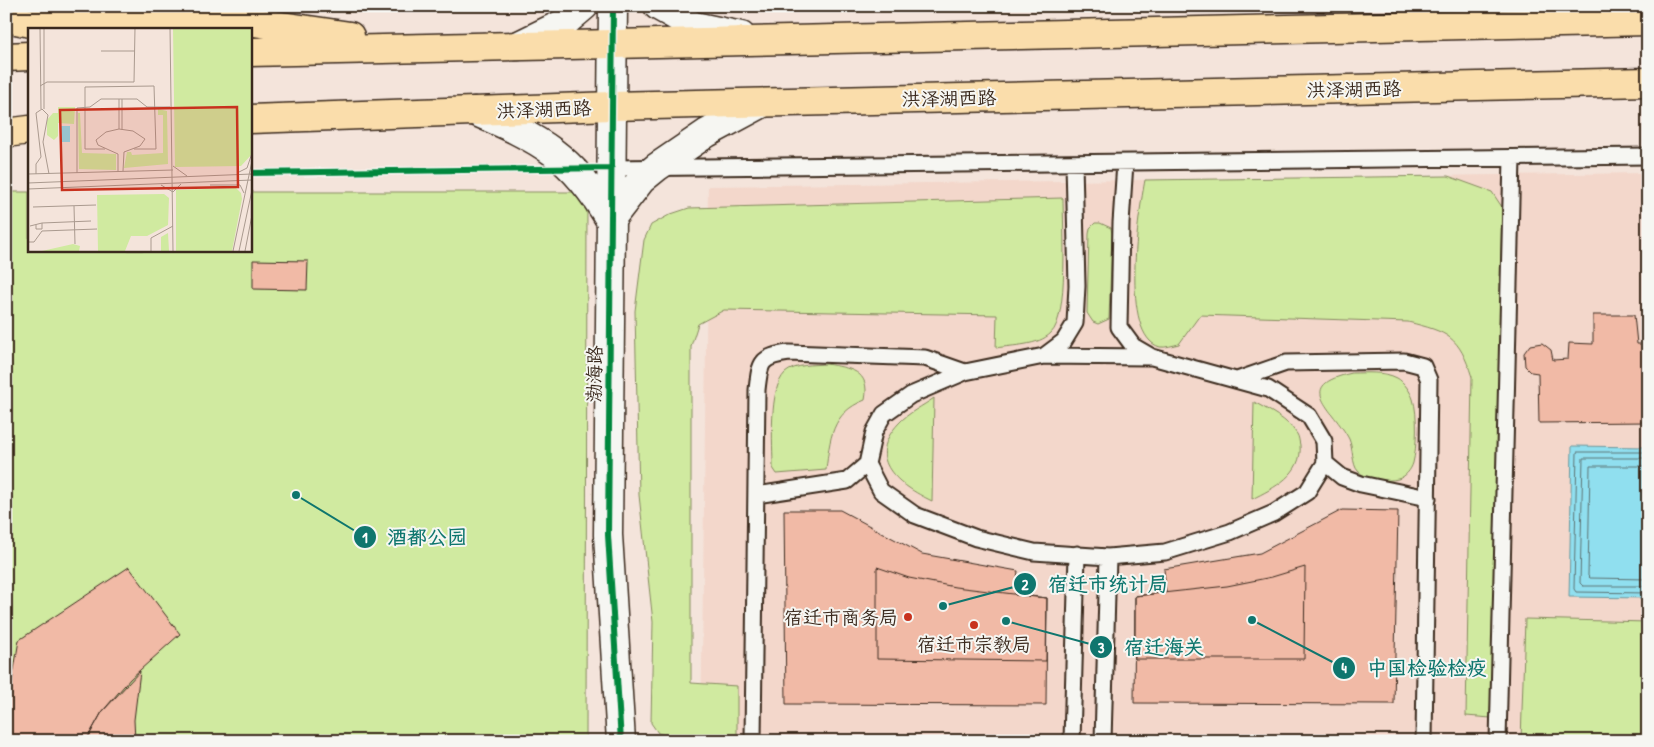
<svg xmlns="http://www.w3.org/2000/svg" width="1654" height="747" font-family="'Patrick Hand','LXGW WenKai TC',sans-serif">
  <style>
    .built { fill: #f3d7cb }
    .green { fill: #d0eaa0; stroke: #868a5f }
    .water { fill: #90dfef; stroke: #6e979b }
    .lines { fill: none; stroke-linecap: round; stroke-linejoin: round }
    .shore { stroke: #5d7272; stroke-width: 1 }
    .building { fill: #f1baa6; stroke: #3b2a1e }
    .lane-casing { stroke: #3b2a1e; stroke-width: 19 }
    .secondary-casing { stroke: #3b2a1e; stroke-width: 31 }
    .primary-casing { stroke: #3b2a1e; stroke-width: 31 }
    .lane { stroke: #f6f6f2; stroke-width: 15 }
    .secondary { stroke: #f6f6f2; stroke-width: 28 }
    .primary { stroke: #faddab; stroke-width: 28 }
    .cycleway-casing { stroke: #f6f6f2; stroke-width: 9 }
    .cycleway { stroke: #00873e; stroke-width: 6 }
    .poi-dot { fill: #c8321e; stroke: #f6f6f2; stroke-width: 2 }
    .labels { text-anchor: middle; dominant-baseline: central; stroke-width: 4; stroke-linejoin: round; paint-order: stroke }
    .street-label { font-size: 19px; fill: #3b2a1e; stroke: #f6f6f2 }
    .poi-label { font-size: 19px; fill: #3b2a1e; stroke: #f6f6f2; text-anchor: end }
    .inset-road { fill: none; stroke: #aa9a8f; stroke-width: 1 }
    .view { fill: #c8321e; fill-opacity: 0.15; stroke: #c8321e; stroke-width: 2.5 }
    .inset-edge { fill: none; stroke: #3b2a1e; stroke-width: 2.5 }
    .leader { fill: none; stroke: #0f766e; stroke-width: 2 }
    .callout-dot { fill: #0f766e; stroke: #f6f6f2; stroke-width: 2 }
    .mark-label { font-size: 15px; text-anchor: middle; font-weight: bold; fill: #fff }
    .callout-label { font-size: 20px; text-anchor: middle; font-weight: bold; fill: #0f766e; stroke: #f6f6f2; stroke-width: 4; stroke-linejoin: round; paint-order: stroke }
  </style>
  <rect width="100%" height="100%" fill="#f4e4db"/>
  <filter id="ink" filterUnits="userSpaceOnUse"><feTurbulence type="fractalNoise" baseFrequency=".02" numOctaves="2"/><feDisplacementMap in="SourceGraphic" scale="10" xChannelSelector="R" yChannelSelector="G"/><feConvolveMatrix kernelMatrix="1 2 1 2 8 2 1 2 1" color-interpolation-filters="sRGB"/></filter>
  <g filter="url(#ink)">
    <path class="built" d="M 1648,173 L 1648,741 L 701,741 L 708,186 Z"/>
    <path class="green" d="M 1448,176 L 1492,192 L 1502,207 L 1491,718 L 1466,716 L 1472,377 C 1459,336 1448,332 1408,322 L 1200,315 L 1179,344 C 1174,345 1165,348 1160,347 C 1119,336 1139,211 1145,180 Z
      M 6,192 L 29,192 L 29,250 L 250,250 L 250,192 L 587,192 L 586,741 L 6,741 Z
      M 1063,198 C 1063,225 1069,317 1051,333 C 1038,346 1013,345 996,348 L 997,315 L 724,310 L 698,324 L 691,346 L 691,683 L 737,686 L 737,740 L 677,739 L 658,733 L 651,723 L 653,622 L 639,495 L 635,311 L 644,240 L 651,225 L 671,214 L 689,208 Z
      M 1095,223 L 1100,223 L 1111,228 L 1112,234 L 1109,319 L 1098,324 L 1093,322 L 1087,313 L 1089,234 L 1090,228 Z
      M 826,364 C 849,368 871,370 865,400 C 831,413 830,439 826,470 L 777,474 L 773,468 C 773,444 768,390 785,373 C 795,364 814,365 826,364 Z
      M 1352,373 C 1366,373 1384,371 1397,378 C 1403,381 1411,392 1413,399 C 1418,414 1417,448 1413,463 C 1411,470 1405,477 1398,479 C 1386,482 1366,480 1358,471 C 1352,465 1353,448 1349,439 C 1333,408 1293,386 1352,373 Z
      M 934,398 L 932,501 C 899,485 864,460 899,423 C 908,413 923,406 934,398 Z
      M 1254,402 C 1270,411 1287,419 1297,434 C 1299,437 1299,441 1300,445 C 1303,474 1274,488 1252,499 Z
      M 1525,619 L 1648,622 L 1648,741 L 1521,741 Z"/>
    <path class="water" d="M 1572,446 L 1648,447 L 1646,598 L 1569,597 Z"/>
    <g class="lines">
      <path class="shore" d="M 1648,452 L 1577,452 L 1574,589 L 1576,592 L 1648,593
        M 1648,458 L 1583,458 L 1580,583 L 1583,586 L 1648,586
        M 1648,466 L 1590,466 L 1588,576 L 1590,578 L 1648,579"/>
    </g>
    <path class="building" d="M 253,260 L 308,261 L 307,290 L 253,289 Z
      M 1593,315 L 1634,315 L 1637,344 L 1648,344 L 1648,422 L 1539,423 L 1538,373 L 1531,372 L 1525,366 L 1524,353 L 1530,345 L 1542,343 L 1551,350 L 1553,360 L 1568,359 L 1569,343 L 1593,344 Z
      M 784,510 L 840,510 L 922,554 L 1018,571 L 1015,595 L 1047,598 L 1046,705 L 786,704 Z
      M 1342,510 L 1398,511 L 1394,704 L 1134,703 L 1135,596 L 1166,592 L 1164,569 L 1260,553 Z
      M 129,567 L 180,634 L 130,679 L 102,712 L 86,741 L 6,741 L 6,717 L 19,640 Z
      M 877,567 L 909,578 L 955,587 L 1047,598 L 1046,661 L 877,659 Z
      M 1305,567 L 1304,659 L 1135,659 L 1135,596 L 1227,586 L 1272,577 Z
      M 140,671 L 134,720 L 135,741 L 86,741 L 102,712 Z"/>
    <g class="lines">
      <g class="lane-casing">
        <path id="lane" d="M 1074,163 L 1077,286 L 1075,323 L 1064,341 L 1044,356 L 965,372 L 911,395 L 884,414 L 874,432 L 867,464 L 881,491 L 915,515 L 976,538 L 1034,552 L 1108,557 L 1165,552 L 1230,532 L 1274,513 L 1307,492 L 1325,463 L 1324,441 L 1309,416 L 1268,389 L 1152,357 L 1133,346 L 1119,327 L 1121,223 L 1125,163
          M 611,168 L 1648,156
          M 1044,356 L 1150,357
          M 1237,380 L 1286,363 L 1404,361 L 1423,366 L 1429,380 L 1424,741
          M 1325,463 L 1342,477 L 1361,484 L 1428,498
          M 756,495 L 847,481 L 867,464
          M 753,741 L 757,390 C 760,362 760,357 789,353 L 925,358 L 965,372
          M 1072,741 L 1077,554
          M 1103,741 L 1108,557
          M 1498,741 L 1512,158"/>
      </g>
      <g class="secondary-casing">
        <path id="secondary" d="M 613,6 L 608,535 L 621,741
          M 658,6 L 694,26 L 741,36
          M 517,46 L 564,23 L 584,6
          M 474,111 C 541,140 572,155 610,220 L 641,180 L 657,167 L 707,133 L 763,103"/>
      </g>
      <g class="primary-casing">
        <path id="primary" d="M 6,18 L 31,23 L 233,19 L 350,36
          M 250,52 L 1648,21
          M 6,57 L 29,56
          M 250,119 L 612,106 L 1648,82
          M 6,133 L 29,130"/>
      </g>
      <use href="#lane" class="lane"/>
      <use href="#secondary" class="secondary"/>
      <use href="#primary" class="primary"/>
      <g class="cycleway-casing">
        <path id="cycleway" d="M 613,6 L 608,535 L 621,741
          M 250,173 L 611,168"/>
      </g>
      <use href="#cycleway" class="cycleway"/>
    </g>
  </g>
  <g class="poi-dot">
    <circle cx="908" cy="617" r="5"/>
    <circle cx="974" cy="625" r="5"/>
  </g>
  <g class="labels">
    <g class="street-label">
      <text transform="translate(1354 89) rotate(-1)">洪泽湖西路</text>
      <text transform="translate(949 98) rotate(-1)">洪泽湖西路</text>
      <text transform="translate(544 109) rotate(-2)">洪泽湖西路</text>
      <text transform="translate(594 374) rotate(-89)">渤海路</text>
    </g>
    <g class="poi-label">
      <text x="898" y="617">宿迁市商务局</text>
      <text x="974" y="644" text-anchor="middle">宿迁市宗教局</text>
    </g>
  </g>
  <g transform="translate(28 28)">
    <rect width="224" height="224" fill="#f4e4db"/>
    <path d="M 145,0 L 224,0 L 224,126 L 213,138 L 147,139 ZM 30,79 L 47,79 L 46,96 L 30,95 L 30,108 L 26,112 L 19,107 L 19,92 L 25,85 L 30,85 ZM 130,81 L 139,83 L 140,136 L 96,140 L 99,124 L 103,124 L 104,127 L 135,125 L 135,87 L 130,87 ZM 50,85 L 52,85 L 54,125 L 88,126 L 88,142 L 51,141 ZM 208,160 L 213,165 L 214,171 L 204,223 L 148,223 L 148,162 ZM 136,166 L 141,170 L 140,197 L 119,208 L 103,208 L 97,223 L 70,223 L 69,167 ZM 140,205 L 141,223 L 133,223 L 133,209 ZM 45,216 L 52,218 L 51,223 L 14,223 Z" fill="#d0eaa0"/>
    <path d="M 33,98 L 42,98 L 42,114 L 33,114 Z" fill="#90dfef"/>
    <path class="inset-road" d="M 12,0 L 13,81M 142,0 L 145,223M 73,23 L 107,23M 12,58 L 19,54 L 106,54 L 107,0M 16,81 L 16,0M 91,101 L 91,71M 94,102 L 94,71M 77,121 L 57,121 L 57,59 L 126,58 L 128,121 L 106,121M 145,138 L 159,148M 90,144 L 90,126 L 70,117 L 68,112 L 78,104 L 91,101 L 105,103 L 117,111 L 112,118 L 96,124 L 95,143M 49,145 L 49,80 L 62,79 L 73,71 L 109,71 L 119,79 L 142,79M 209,145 L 219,140 L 224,125M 0,146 L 145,142M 8,146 L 8,136 L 13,129 L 8,85 L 14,81 L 20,87 L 15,114 L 21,146M 0,155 L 224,146M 133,157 L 145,164 L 153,156M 182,157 L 212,157 L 216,165M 0,161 L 224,152M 46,178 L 47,216M 5,179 L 68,177M 14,195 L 63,193M 2,198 L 14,195 L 14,201 L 8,201 L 8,197M 0,214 L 6,214 L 14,203 L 69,201M 123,223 L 123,210 L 145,198M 205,223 L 224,133M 211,223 L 224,162M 217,223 L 224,187"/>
    <path class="view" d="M 209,79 L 210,159 L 34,162 L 32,82 Z"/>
    <rect width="224" height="224" class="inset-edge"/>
  </g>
  <path class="leader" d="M296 495L365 537M943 606L1025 584M1006 621L1101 647M1252 620L1344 668"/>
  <g class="callout-dot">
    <circle cx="296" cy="495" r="5"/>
    <circle cx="943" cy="606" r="5"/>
    <circle cx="1006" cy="621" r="5"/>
    <circle cx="1252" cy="620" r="5"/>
    <circle cx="365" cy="537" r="12"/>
    <circle cx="1025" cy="584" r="12"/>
    <circle cx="1101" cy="647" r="12"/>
    <circle cx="1344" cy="668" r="12"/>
  </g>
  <g class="mark-label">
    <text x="365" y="543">1</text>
    <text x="1025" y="590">2</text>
    <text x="1101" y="653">3</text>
    <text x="1344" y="673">4</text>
  </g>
  <g class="callout-label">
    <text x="427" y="544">酒都公园</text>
    <text x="1108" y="591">宿迁市统计局</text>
    <text x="1164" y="654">宿迁海关</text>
    <text x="1427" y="675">中国检验检疫</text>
  </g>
  <rect width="1654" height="747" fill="none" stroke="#f6f6f2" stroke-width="25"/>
  <rect x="12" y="12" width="1629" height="722" fill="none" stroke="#3b2a1e" stroke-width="2" filter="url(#ink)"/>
</svg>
